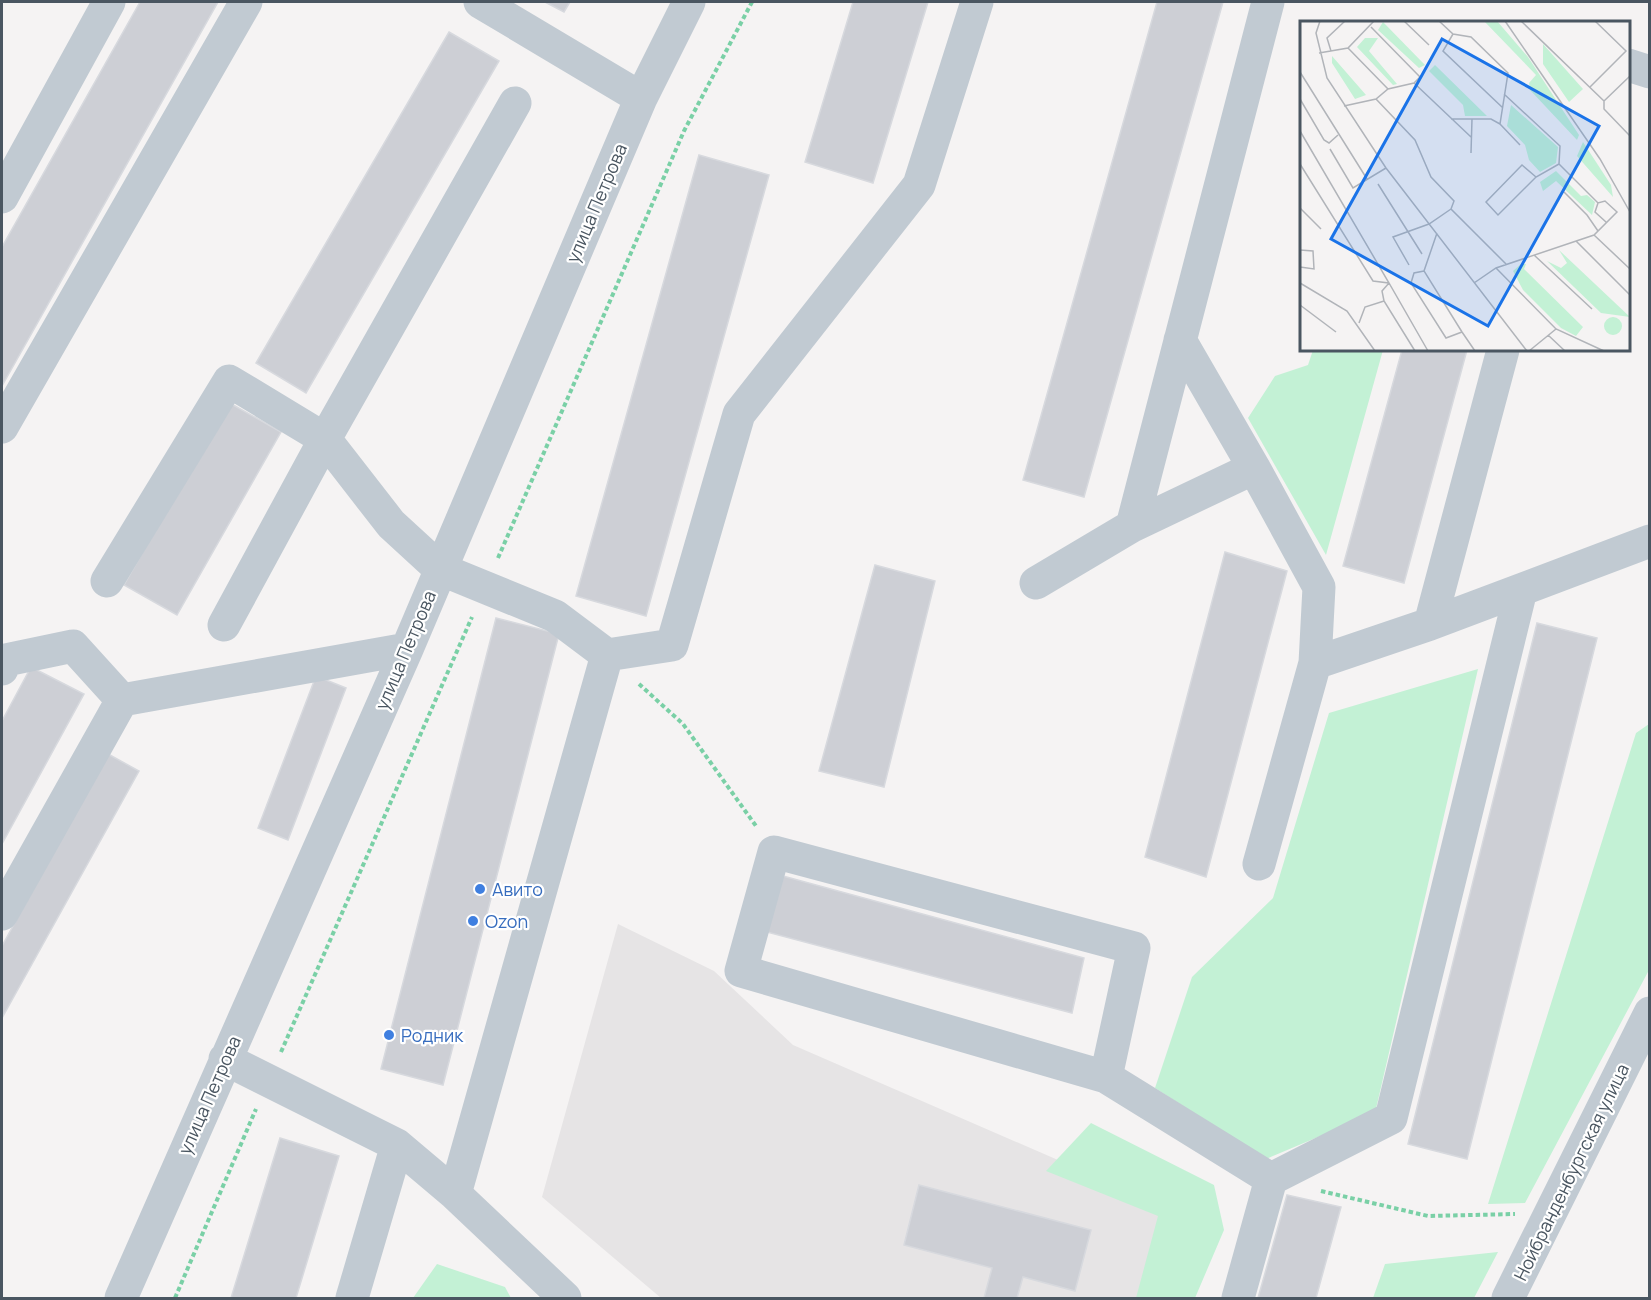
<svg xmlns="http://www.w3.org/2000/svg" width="1651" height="1300" font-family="Manrope,sans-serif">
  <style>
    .education { fill: #e6e4e5 }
    .green { fill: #c3f1d5 }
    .building { fill: #cdcfd5; stroke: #d7d9de; stroke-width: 1.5 }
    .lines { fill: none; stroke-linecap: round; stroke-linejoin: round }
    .path { stroke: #7ad0a6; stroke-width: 4; stroke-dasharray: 4.5 3; stroke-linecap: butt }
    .minor { stroke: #c1cad2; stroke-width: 33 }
    .shop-dot { fill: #3f7fe0; stroke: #fff; stroke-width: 2 }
    .labels { text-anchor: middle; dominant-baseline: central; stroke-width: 4.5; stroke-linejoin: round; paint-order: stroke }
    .street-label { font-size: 18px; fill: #4a5661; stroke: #fff }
    .shop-label { font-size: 18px; fill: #366cbe; stroke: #fff; text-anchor: start }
    .inset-road { fill: none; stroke: #b1b4b9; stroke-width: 1.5 }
    .view { fill: #1a73e8; fill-opacity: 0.15; stroke: #1a73e8; stroke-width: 3 }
    .inset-edge { fill: none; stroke: #4a5661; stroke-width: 3 }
  </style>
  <rect width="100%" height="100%" fill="#f5f3f3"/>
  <path class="education" d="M 618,924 L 714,971 L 793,1045 L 1180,1213 L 1156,1298 L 661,1298 L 542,1197 Z"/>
  <path class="green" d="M 1313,350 L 1383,350 L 1326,555 L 1248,418 L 1275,376 L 1308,365 Z
    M 1478,669 L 1375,1113 L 1266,1159 L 1155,1088 L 1192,977 L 1273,898 L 1329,713 Z
    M 1649,724 L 1649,970 L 1525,1203 L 1488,1204 L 1636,733 Z
    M 1091,1123 L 1214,1185 L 1224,1230 L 1195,1298 L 1136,1298 L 1158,1216 L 1046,1171 Z
    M 1498,1252 L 1474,1298 L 1373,1298 L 1385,1264 Z
    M 437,1264 L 505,1287 L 511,1298 L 413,1298 Z"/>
  <path class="building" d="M 140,2 L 218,2 L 2,386 L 2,247 Z
    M 545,2 L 570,2 L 564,12 Z
    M 853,2 L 928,2 L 873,183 L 805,162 Z
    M 1157,2 L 1223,2 L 1084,497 L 1023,480 Z
    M 449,32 L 499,61 L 306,393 L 256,363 Z
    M 699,155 L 769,175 L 646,616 L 576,596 Z
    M 1402,350 L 1467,350 L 1404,583 L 1343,566 Z
    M 228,402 L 281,432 L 177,615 L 124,585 Z
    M 1225,552 L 1287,571 L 1206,877 L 1145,857 Z
    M 875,565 L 935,581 L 884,787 L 819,771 Z
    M 496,618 L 559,634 L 443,1085 L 381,1069 Z
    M 1537,623 L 1597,638 L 1467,1159 L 1408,1144 Z
    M 31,667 L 84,694 L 2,844 L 2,721 Z
    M 316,676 L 346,688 L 288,840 L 258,828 Z
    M 108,754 L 139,771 L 2,1018 L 2,946 Z
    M 783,876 L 1084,958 L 1072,1013 L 767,932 Z
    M 280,1138 L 339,1156 L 296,1298 L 231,1298 Z
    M 919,1185 L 1091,1230 L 1075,1291 L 1023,1277 L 1017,1298 L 984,1298 L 992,1268 L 904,1245 Z
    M 1287,1195 L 1341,1207 L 1316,1298 L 1258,1298 Z"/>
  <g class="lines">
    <path class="path" d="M 498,558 L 684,131 L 752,2
      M 639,684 L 683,724 L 756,826
      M 281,1052 L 472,617
      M 1321,1191 L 1428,1216 L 1515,1214
      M 175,1298 L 256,1109"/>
    <path class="minor" d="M 480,2 L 641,98
      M 1628,65 L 1650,72
      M 2,197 L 109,2
      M 1180,340 L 1254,468
      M 2,427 L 246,2
      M 1132,526 L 1268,2
      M 107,581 L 229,381 L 325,439 L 391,524 L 440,569 L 555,616 L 607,655
      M 1036,583 L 1132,526 L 1254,468 L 1319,587 L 1315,663
      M 1430,624 L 1503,350
      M 224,625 L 325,439 L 515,103
      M 2,669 L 6,660 L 73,646 L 122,700
      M 1259,864 L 1315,663 L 1430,624 L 1650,541
      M 2,914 L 122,700 L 407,649
      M 225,1059 L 397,1145 L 455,1194 L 565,1298
      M 1106,1077 L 1134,948 L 774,852 L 741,971 L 1106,1077 L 1271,1179
      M 455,1194 L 607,655 L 672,645 L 739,414 L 919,185 L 977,2
      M 121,1298 L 407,649 L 641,98 L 689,2
      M 352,1298 L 397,1145
      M 1238,1298 L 1271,1179 L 1391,1118 L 1521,590
      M 1508,1298 L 1650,1013"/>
  </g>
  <g class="shop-dot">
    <circle cx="480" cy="889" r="6"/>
    <circle cx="473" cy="921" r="6"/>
    <circle cx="389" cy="1035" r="6"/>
  </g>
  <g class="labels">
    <g class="street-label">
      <text transform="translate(596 203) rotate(-67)">улица Петрова</text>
      <text transform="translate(405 650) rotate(-67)">улица Петрова</text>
      <text transform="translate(209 1095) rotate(-66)">улица Петрова</text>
      <text transform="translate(1571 1172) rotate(-64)">Нойбранденбургская улица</text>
    </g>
    <g class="shop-label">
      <text x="492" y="889">Авито</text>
      <text x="485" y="921">Ozon</text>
      <text x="401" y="1035">Родник</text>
    </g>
  </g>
  <g transform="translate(1300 21)">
    <rect width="330" height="330" fill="#f5f3f3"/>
    <path d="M 184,0 L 197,0 L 228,36 L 279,114 L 277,119 L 230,69 L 229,62 L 236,54 ZM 83,1 L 125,44 L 119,47 L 78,9 ZM 65,17 L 78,17 L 69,30 L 97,63 L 93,64 L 57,26 ZM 243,23 L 283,68 L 269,81 L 243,43 ZM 32,35 L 66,74 L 55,78 L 32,42 ZM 135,44 L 187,95 L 165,95 L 163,84 L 129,50 ZM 211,84 L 258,126 L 256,142 L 240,151 L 229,139 L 225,124 L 207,105 ZM 283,121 L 311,164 L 313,176 L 277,135 ZM 256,150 L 281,175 L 287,174 L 295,181 L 292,194 L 256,160 L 243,170 L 240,161 ZM 259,229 L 330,296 L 301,292 L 247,240 L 261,247 L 267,242 ZM 221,243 L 226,243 L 224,248 L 283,306 L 276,315 L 261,307 L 223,269 L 213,250 ZM304 305a9 9 0 1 1 18 0a9 9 0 1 1-18 0Z" fill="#c3f1d5"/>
    <path class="inset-road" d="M 20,0 L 16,12 L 27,57 L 86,147 L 227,330M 104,0 L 129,24M 139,0 L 153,13 L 171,16 L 208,52 L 200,103 L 220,124M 205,0 L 300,138 L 330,191M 221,0 L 304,80 L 330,55M 153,13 L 143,30 L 203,87M 48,27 L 88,68M 31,30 L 27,17 L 45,0M 19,32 L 48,27 L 74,0M 0,51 L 67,158M 114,62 L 171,116M 290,66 L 326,30 L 295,0M 0,78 L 24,119 L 29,122 L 38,114M 76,78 L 115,119 L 131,156 L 154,180 L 151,188 L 206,243M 304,80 L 304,88 L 330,115M 44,85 L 76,78 L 88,68 L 114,62 L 120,56 L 71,6M 151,98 L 172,98M 0,110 L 89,262 L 73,260 L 0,143M 30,128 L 53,167 L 86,147M 171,132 L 172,98 L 191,98 L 200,103M 236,156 L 222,144 L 186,181 L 198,194 L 236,156 L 259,143M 78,163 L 122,233M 264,171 L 287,194 L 298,210M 298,182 L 295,191 L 306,201M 0,187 L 21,208M 137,212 L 124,250 L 162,311M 294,214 L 330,248M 276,220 L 330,274M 0,229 L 13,230 L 14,248 L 0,246M 234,234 L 292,288M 109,244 L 93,216 L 129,203 L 151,188M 196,247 L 256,308 L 304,330M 124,250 L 114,252 L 111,262 L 146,317 L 162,311 L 175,330M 0,262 L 47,290 L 75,330M 174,262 L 196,247 L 294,214 L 317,191 L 305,180 L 298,182 L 259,143 L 260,125 L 204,73M 0,284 L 36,311M 59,302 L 65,286 L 84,280M 248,314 L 265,330M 115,330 L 84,280 L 82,270 L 89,262 L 128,330M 229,330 L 256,308"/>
    <path class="view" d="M 142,18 L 299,105 L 188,305 L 31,218 Z"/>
    <rect width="330" height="330" class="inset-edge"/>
  </g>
  <rect width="1651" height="1300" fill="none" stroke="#4a5661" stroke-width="6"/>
</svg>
